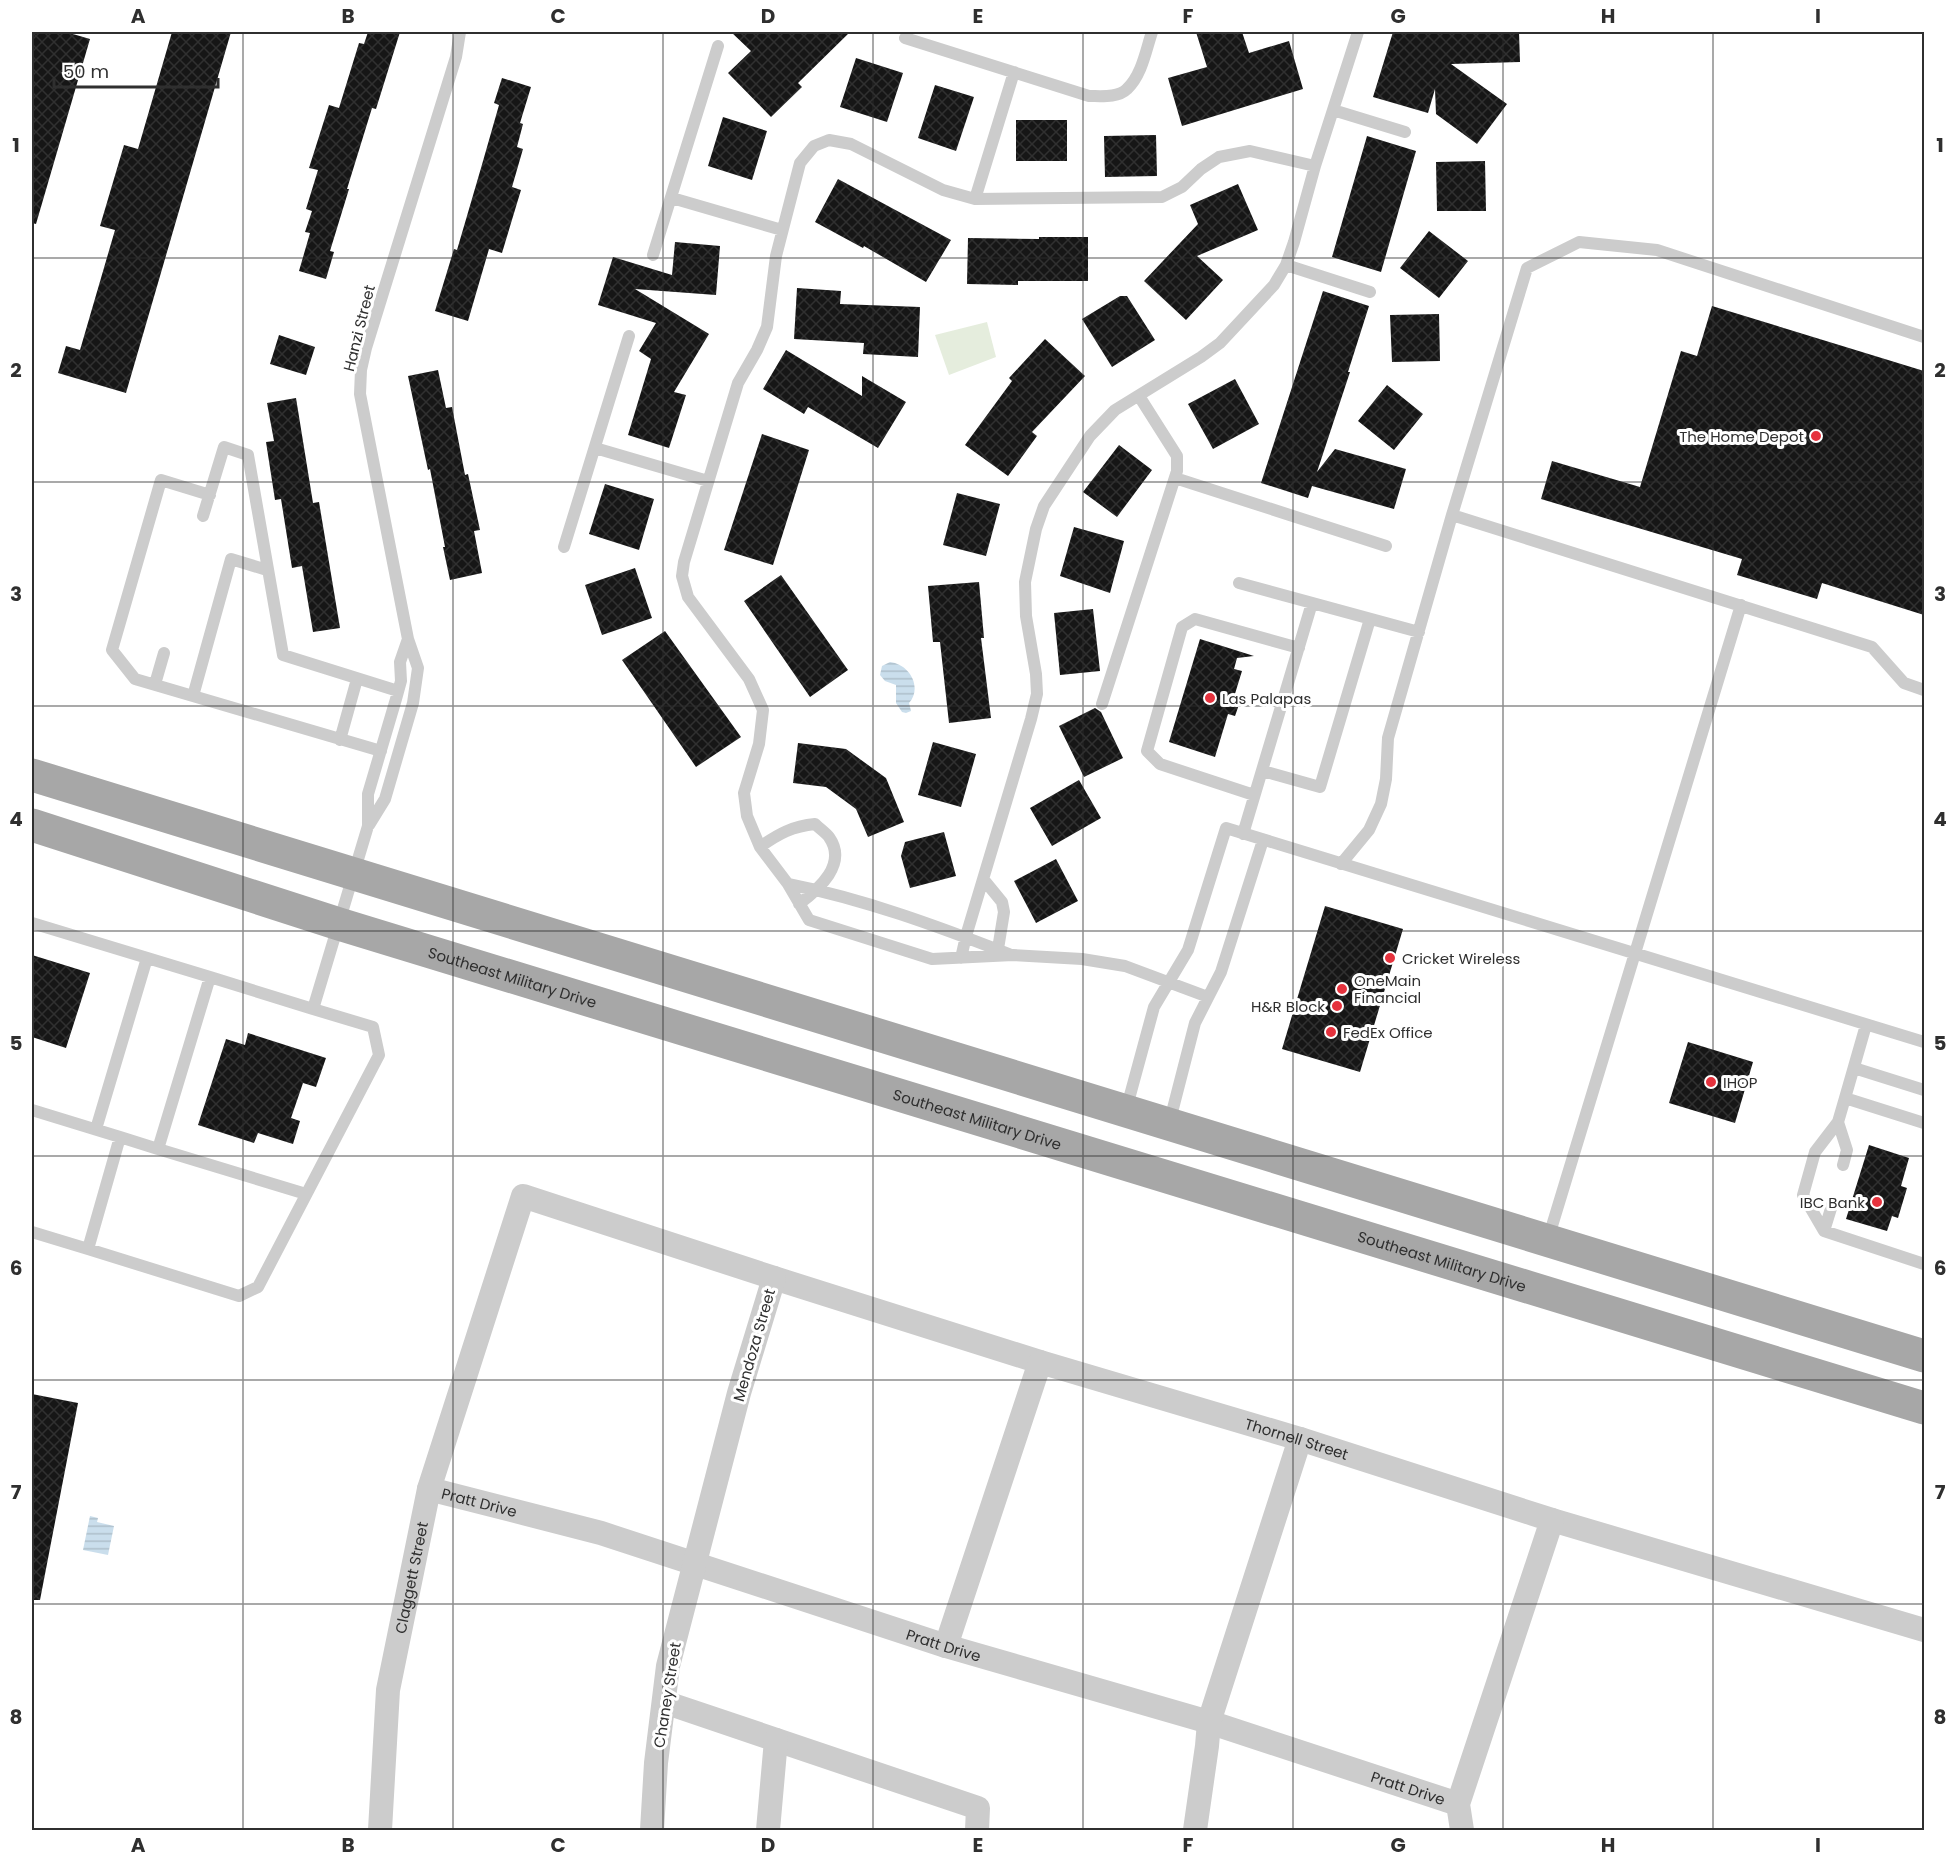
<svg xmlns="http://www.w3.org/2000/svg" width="1956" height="1862" font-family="Poppins,sans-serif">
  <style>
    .green { fill: #e5eddd }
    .water { fill: url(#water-rules) }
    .building { fill: url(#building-cross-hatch) }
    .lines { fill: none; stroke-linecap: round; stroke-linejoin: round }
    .service { stroke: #ccc; stroke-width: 12 }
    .minor { stroke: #ccc; stroke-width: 24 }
    .primary { stroke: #a7a7a7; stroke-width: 33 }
    .grid { fill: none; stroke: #2f2f2f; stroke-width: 1.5; stroke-opacity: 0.55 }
    .poi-dot { fill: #e5323d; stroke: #fff; stroke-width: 2 }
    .labels { text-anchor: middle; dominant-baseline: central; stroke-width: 6; stroke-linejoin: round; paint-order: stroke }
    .street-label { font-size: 15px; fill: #2f2f2f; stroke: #fff }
    .poi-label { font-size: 15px; fill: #2f2f2f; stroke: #fff; text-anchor: start }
    .neatline { fill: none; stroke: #2f2f2f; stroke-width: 2 }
    .grid-label { font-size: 20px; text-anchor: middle; font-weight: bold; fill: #2f2f2f }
  </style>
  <defs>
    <pattern id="water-rules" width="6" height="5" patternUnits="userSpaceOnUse" patternTransform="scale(1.5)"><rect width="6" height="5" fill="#cadeec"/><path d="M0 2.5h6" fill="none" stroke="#aebfcb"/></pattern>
    <pattern id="building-cross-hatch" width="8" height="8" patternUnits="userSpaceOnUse" patternTransform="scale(1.5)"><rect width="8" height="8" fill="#161616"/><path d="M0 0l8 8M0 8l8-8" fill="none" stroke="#303030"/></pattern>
  </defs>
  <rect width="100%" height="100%" fill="#fff"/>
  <path class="green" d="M 987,322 L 996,357 L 949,375 L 935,335 Z"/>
  <path class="water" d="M 890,662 C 909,664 923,687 909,703 L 911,711 L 906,713 L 902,712 L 896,703 L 896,685 L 885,681 L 880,675 L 882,666 Z
    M 90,1516 L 98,1518 L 97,1522 L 114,1526 L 108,1555 L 83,1550 Z"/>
  <path class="building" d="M 34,32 L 66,32 L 90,39 L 36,224 L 32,223 L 32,39 Z
    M 172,32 L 231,32 L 126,393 L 58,373 L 66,346 L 80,350 L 115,230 L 100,226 L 124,145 L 138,149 Z
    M 368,32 L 400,32 L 376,109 L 372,108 L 347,189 L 349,189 L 330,251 L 334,252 L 326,279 L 299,271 L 310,233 L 305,232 L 312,211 L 306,209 L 318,170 L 309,168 L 329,105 L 339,108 L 359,43 L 364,44 Z
    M 731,32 L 850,32 L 798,83 L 802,87 L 771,117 L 728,73 L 751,51 Z
    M 1196,32 L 1242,32 L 1249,53 L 1289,41 L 1303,89 L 1182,126 L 1168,78 L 1207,67 Z
    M 1393,32 L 1519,32 L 1520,62 L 1451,64 L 1507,104 L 1477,144 L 1436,114 L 1435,89 L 1428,113 L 1373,97 Z
    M 856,58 L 903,73 L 887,122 L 840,107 Z
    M 502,78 L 531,87 L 520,123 L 523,124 L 517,147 L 523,149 L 512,187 L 521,190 L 502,253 L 489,249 L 468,321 L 435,311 L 454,249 L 457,250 L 481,168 L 499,105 L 494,103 Z
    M 935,85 L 974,97 L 956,151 L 918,138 Z
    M 723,117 L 767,131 L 752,180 L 708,166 Z
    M 1016,120 L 1067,120 L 1067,161 L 1016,161 Z
    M 1156,135 L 1157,176 L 1105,177 L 1104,136 Z
    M 1367,136 L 1416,151 L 1381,272 L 1332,257 Z
    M 1485,161 L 1486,211 L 1437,211 L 1436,162 Z
    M 838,179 L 951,240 L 926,282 L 864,246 L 863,248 L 815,222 Z
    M 1238,184 L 1258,230 L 1197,256 L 1223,280 L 1186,320 L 1144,281 L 1198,224 L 1190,205 Z
    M 1429,231 L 1468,261 L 1439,298 L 1400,268 Z
    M 1039,237 L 1088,237 L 1088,281 L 1018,281 L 1018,285 L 967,284 L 968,238 L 1039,239 Z
    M 675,242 L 720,246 L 716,295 L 635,289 L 709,334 L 674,392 L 686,395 L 669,448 L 628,435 L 651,359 L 639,351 L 656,323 L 598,305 L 613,257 L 672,275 Z
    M 797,288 L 841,291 L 840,304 L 920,307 L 918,357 L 863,354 L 864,343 L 794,339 Z
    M 1323,291 L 1369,306 L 1348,372 L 1350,372 L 1317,472 L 1335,449 L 1406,469 L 1394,509 L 1312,486 L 1308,498 L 1261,483 Z
    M 1120,296 L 1127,296 L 1155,340 L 1112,367 L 1082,319 Z
    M 1712,306 L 1924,371 L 1924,615 L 1822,583 L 1817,599 L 1737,575 L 1742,559 L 1541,499 L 1552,461 L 1640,487 L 1681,351 L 1697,356 Z
    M 1439,314 L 1440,361 L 1392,362 L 1390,315 Z
    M 279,335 L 315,347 L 306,375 L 270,364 Z
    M 1045,339 L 1085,376 L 1032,432 L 1037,436 L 1008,476 L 965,445 L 1012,381 L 1009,378 Z
    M 786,350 L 862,396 L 862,376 L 906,402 L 878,448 L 808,407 L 804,414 L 763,389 Z
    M 438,370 L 446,408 L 452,407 L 465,475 L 468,474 L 480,530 L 474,531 L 482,573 L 450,580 L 443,547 L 445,547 L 430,469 L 428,470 L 408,376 Z
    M 1235,379 L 1259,424 L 1213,449 L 1188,404 Z
    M 1387,385 L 1423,414 L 1394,450 L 1358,421 Z
    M 296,398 L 313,503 L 319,502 L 340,628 L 313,632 L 302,566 L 292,568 L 281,499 L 275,500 L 266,442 L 274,441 L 267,403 Z
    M 762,434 L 809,450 L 773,565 L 724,550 Z
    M 1119,445 L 1152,470 L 1117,517 L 1083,492 Z
    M 605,484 L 654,499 L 639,550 L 589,534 Z
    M 957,493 L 1000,504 L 986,556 L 943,545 Z
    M 1074,527 L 1124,541 L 1110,593 L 1060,576 Z
    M 635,568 L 652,618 L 602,635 L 585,585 Z
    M 781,575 L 848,670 L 810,697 L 744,601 Z
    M 979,582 L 984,638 L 981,638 L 991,718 L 949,723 L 940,642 L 933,642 L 928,586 Z
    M 1093,609 L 1100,671 L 1060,675 L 1054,613 Z
    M 665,631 L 741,737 L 696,767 L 622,660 Z
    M 1200,639 L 1254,656 L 1237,658 L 1234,669 L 1242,671 L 1234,697 L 1241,699 L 1235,716 L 1228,714 L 1215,757 L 1169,742 Z
    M 1095,708 L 1101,712 L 1123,758 L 1084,777 L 1059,726 Z
    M 933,742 L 976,754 L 961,807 L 918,795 Z
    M 798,743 L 846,749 L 886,778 L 904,822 L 868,837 L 856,809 L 826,787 L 793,783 Z
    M 1079,780 L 1101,818 L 1052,846 L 1030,808 Z
    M 944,832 L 956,876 L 910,888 L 901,856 L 905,842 Z
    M 1056,859 L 1078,901 L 1036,923 L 1014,881 Z
    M 1325,906 L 1403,929 L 1360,1072 L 1282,1049 Z
    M 32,955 L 90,973 L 66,1048 L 32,1037 Z
    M 248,1033 L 326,1058 L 316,1087 L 303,1083 L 291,1118 L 300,1121 L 293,1144 L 258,1133 L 254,1143 L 198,1125 L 226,1039 L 245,1045 Z
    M 1688,1042 L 1753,1062 L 1735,1123 L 1669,1103 Z
    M 1869,1145 L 1909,1158 L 1901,1186 L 1907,1188 L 1898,1218 L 1892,1216 L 1887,1231 L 1846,1219 Z
    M 32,1394 L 78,1403 L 40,1600 L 32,1600 Z"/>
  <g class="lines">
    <path class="service" d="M 905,38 L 1089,96 C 1101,96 1118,98 1127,89 C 1142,75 1146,50 1152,32
      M 1333,110 L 1405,132
      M 672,198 L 782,230
      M 975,199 L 1014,72
      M 653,255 L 718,46
      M 1286,265 L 1370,292
      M 595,448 L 708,481
      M 1175,478 L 1386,546
      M 210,495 L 161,480 L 112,650 L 135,679 L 381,751
      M 1452,515 L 1872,647 L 1904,683 L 1924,690
      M 203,516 L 224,447 L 248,455 L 283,655 L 398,691
      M 564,547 L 629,336
      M 1239,583 L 1419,632
      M 155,684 L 164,653
      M 193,696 L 231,559 L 267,570
      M 1102,704 L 1177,471 L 1177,456 L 1139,396
      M 340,740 L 357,679
      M 1263,771 L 1320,787 L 1370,619
      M 1254,795 L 1160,764 L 1147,751 L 1182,627 L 1195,619 L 1299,648
      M 369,825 L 385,799 L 413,703 L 418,668 L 408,639 L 360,394 L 361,370 L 366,348 L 456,57 L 460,32
      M 1243,834 L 1312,603
      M 760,847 C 778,834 793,826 815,824 C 819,828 826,833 829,837 C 848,864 819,889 799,904
      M 1341,864 L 1369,830 L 1381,804 L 1386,779 L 1388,738 L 1452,515 L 1527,268 L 1579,242 L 1657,250 L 1924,337
      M 984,880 L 1002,902 L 1004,912 L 997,955
      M 788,884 C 864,899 937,926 1009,954
      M 32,923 L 210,977
      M 961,958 L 966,936 L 1031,719 L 1037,694 L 1036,674 L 1026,616 L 1025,582 L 1036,529 L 1044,506 L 1090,436 L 1115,410 L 1201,357 L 1220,343 L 1274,285 L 1286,265 L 1294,242 L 1315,166 L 1358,32
      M 1208,997 L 1125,966 L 1082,959 L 1013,955 L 932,959 L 809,920 L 788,884 L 760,847 L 747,816 L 744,793 L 759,744 L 763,710 L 749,679 L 688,597 L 682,576 L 684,562 L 738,383 L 757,350 L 767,327 L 776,256 L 800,163 L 814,146 L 829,140 L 851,144 L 943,190 L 975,199 L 1162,197 L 1182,187 L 1201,169 L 1219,157 L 1250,151 L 1315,166
      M 313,1009 L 210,977 L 158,1149 L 120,1137 L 88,1249 L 239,1296 L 258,1287 L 379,1055 L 373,1027 L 313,1009 L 368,826 L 368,794 L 396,699 L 401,681 L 400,662 L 408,639
      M 1866,1025 L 1845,1098 L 1924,1123
      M 1854,1068 L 1924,1090
      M 1845,1098 L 1838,1122 L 1815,1152 L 1803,1195 L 1824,1231 L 1924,1264
      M 32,1110 L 120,1137
      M 1126,1110 L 1154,1007 L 1188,950 L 1226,828 L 1924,1042
      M 1838,1122 L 1847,1150 L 1843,1165
      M 1169,1124 L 1195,1023 L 1221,972 L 1263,840
      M 96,1129 L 147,958
      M 158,1149 L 306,1194
      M 1824,1231 L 1833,1202
      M 32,1232 L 88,1249
      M 1548,1239 L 1741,605"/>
    <g class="minor">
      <path d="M 774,1278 L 1040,1362"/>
      <path id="s1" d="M 429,1489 L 601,1533 L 946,1646 L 1209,1722 L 1458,1804"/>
      <path d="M 1552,1520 L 1924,1630"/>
      <path id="s2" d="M 946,1646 L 1040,1362 L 1300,1439 L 1552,1520 L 1458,1804 L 1462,1830"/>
      <path d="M 664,1702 L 978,1808 L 977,1830"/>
      <path id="s3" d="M 380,1830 L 388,1690 L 429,1489 L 523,1196 L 774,1278 L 739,1393 L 668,1666 L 656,1763 L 652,1830"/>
      <path d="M 768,1830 L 776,1740"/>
      <path d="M 1195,1830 L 1207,1746 L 1209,1722 L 1300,1439"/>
    </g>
    <g class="primary">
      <path d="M 32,775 L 1924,1356"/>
      <path id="s4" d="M 32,825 L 339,924 L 1924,1408"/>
    </g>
  </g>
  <path class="grid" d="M 243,32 L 243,1830M 453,32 L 453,1830M 663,32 L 663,1830M 873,32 L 873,1830M 1083,32 L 1083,1830M 1293,32 L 1293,1830M 1503,32 L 1503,1830M 1713,32 L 1713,1830M 32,258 L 1924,258M 32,482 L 1924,482M 32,706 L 1924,706M 32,931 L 1924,931M 32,1156 L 1924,1156M 32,1380 L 1924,1380M 32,1604 L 1924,1604"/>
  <g class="poi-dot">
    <circle cx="1816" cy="436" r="6"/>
    <circle cx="1210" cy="698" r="6"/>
    <circle cx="1390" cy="958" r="6"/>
    <circle cx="1342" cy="989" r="6"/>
    <circle cx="1337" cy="1006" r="6"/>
    <circle cx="1331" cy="1032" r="6"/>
    <circle cx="1711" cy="1082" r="6"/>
    <circle cx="1877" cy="1202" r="6"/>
  </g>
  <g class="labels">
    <g class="street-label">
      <text transform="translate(359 328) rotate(-76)">Hanzi Street</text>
      <text stroke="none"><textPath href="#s4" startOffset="504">Southeast Military Drive</textPath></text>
      <text stroke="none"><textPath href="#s4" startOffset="990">Southeast Military Drive</textPath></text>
      <text stroke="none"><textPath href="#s4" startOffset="1476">Southeast Military Drive</textPath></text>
      <text transform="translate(754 1345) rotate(-74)">Mendoza Street</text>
      <text stroke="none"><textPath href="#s2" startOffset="567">Thornell Street</textPath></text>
      <text stroke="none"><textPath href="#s1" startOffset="52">Pratt Drive</textPath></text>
      <text stroke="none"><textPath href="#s3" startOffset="255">Claggett Street</textPath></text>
      <text stroke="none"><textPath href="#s1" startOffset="538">Pratt Drive</textPath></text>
      <text transform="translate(667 1695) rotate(-81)">Chaney Street</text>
      <text stroke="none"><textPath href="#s1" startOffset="1024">Pratt Drive</textPath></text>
    </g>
    <g class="poi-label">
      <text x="1804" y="436" text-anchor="end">The Home Depot</text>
      <text x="1222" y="698">Las Palapas</text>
      <text x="1402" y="958">Cricket Wireless</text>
      <text x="1354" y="980">OneMain<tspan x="1354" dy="17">Financial</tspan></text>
      <text x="1325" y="1006" text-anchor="end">H&amp;R Block</text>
      <text x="1343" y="1032">FedEx Office</text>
      <text x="1723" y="1082">IHOP</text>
      <text x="1865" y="1202" text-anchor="end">IBC Bank</text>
    </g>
  </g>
  <rect width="1956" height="1862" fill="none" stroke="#ffffff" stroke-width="66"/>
  <path d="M54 78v9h164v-9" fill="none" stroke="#2f2f2f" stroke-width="3"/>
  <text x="63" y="78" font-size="18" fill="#2f2f2f" stroke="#ffffff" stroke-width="4.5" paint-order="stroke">50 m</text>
  <rect x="33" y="33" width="1890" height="1796" class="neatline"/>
  <g class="grid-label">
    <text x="138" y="23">A</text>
    <text x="348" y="23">B</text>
    <text x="558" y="23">C</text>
    <text x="768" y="23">D</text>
    <text x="978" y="23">E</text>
    <text x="1188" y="23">F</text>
    <text x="1398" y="23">G</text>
    <text x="1608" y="23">H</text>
    <text x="1818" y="23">I</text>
    <text x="16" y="152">1</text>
    <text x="1940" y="152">1</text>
    <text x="16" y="377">2</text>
    <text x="1940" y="377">2</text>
    <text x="16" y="601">3</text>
    <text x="1940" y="601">3</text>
    <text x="16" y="826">4</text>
    <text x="1940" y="826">4</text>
    <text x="16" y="1050">5</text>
    <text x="1940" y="1050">5</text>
    <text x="16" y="1275">6</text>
    <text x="1940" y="1275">6</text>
    <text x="16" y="1499">7</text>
    <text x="1940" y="1499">7</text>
    <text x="16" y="1724">8</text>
    <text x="1940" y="1724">8</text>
    <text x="138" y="1852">A</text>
    <text x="348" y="1852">B</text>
    <text x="558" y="1852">C</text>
    <text x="768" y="1852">D</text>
    <text x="978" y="1852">E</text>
    <text x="1188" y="1852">F</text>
    <text x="1398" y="1852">G</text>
    <text x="1608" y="1852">H</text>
    <text x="1818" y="1852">I</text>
  </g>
</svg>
